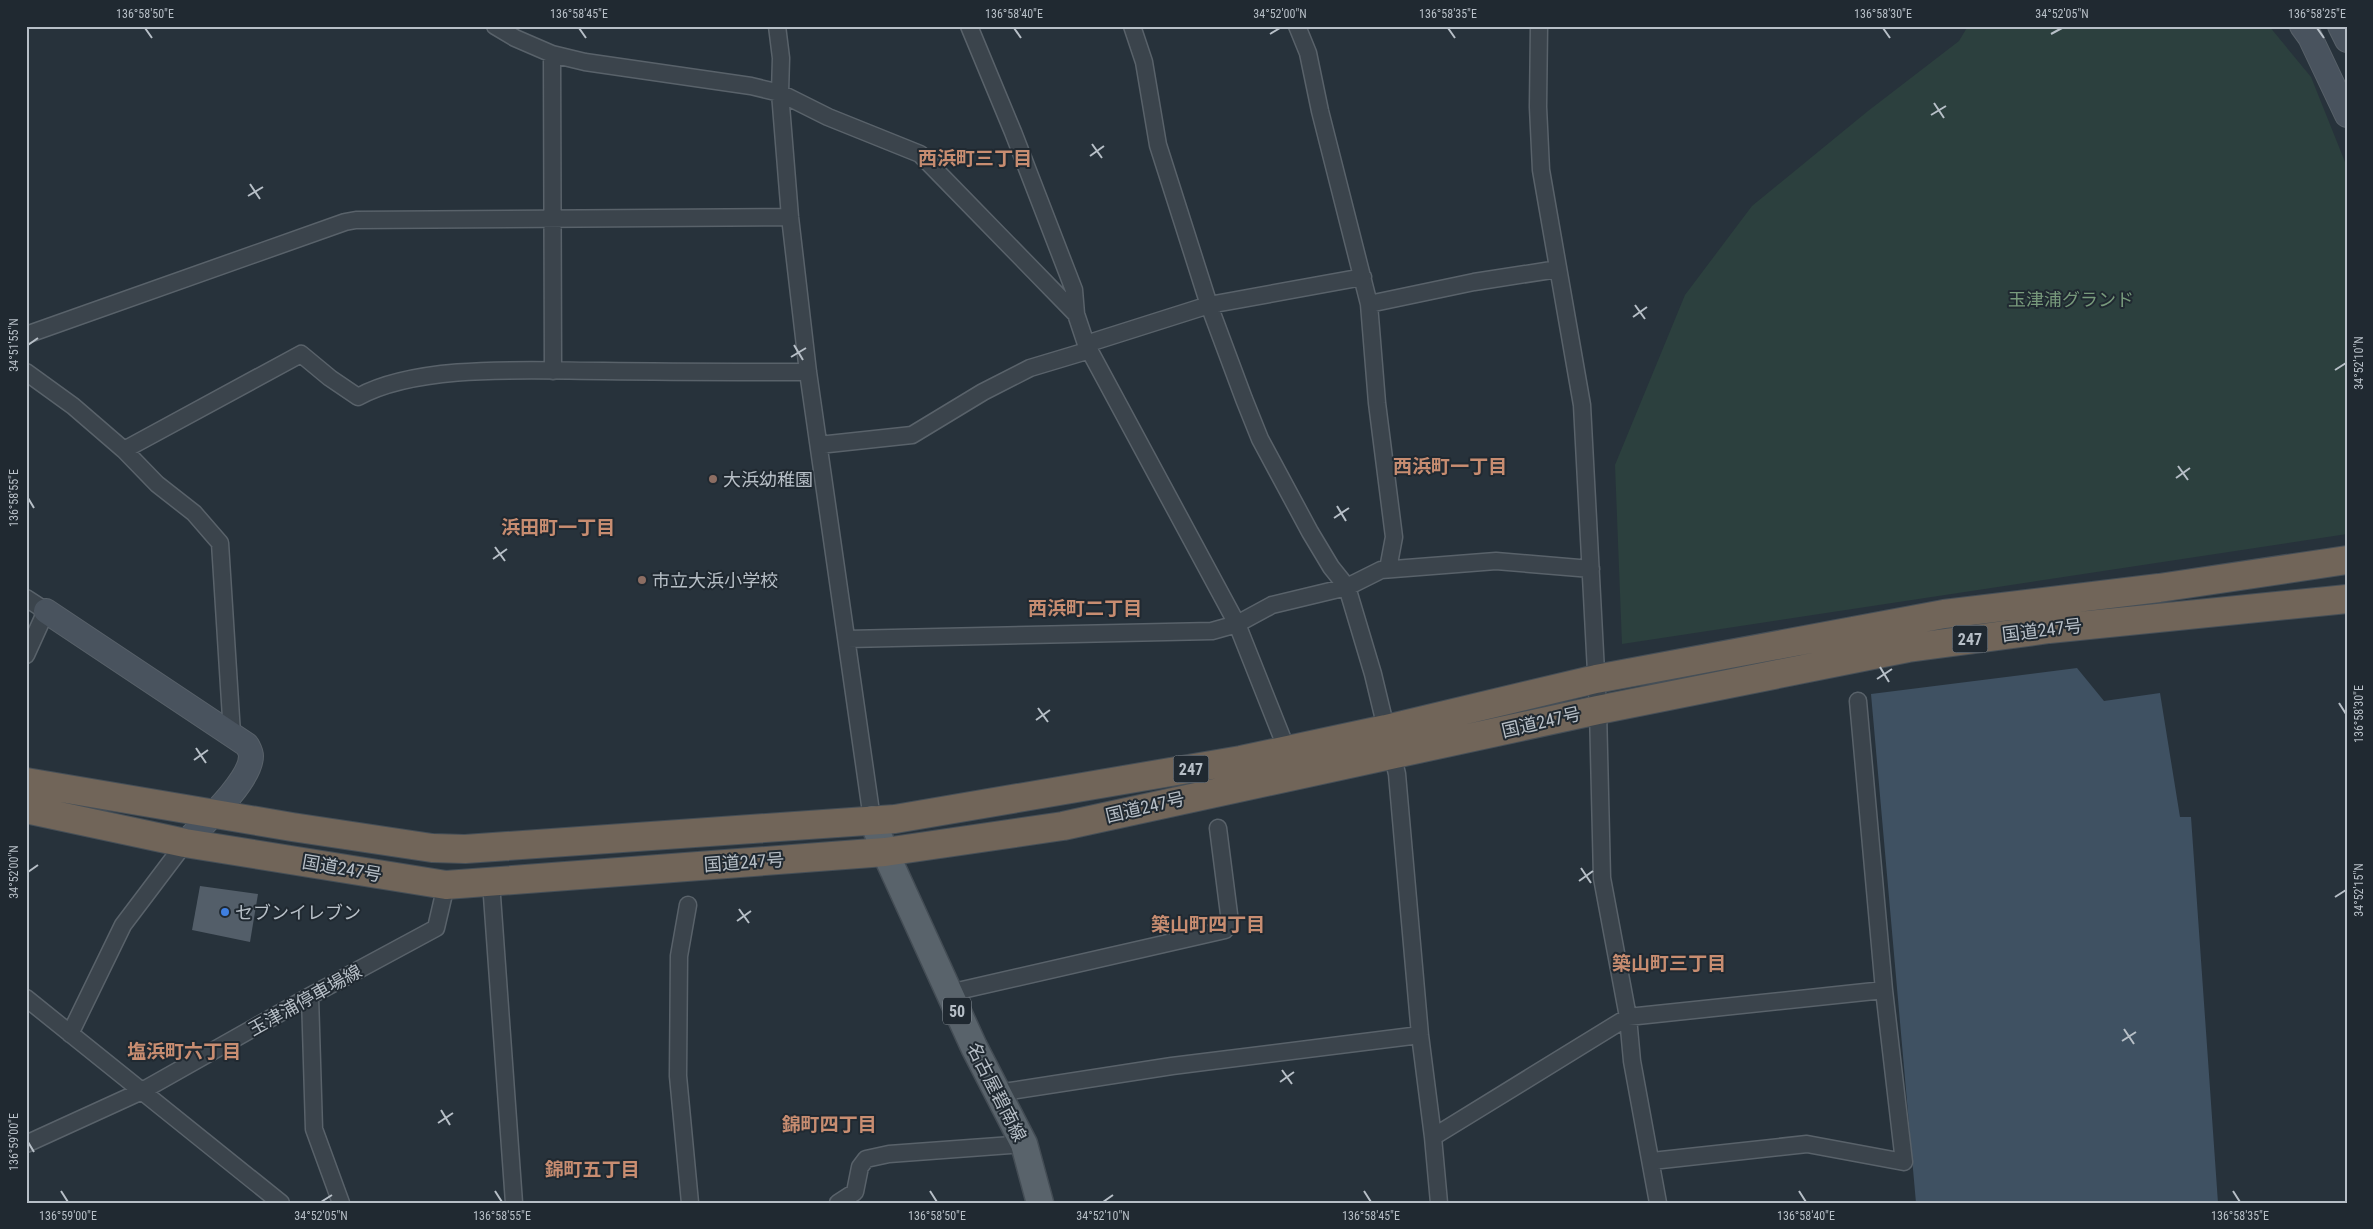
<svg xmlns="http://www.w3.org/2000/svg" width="2373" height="1229" font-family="'Roboto Condensed','Noto Sans JP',sans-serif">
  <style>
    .green { fill: #2c403e }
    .water { fill: #3f5162 }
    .building { fill: #535e69 }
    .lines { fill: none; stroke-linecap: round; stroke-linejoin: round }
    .street-casing { stroke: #59626a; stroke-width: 19 }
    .secondary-casing { stroke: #59626a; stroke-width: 26 }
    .primary-casing { stroke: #444d55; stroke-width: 29 }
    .highway-casing { stroke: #464f57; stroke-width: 30 }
    .street { stroke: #3b444c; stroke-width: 16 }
    .secondary { stroke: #49535e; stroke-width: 24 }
    .primary { stroke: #59636b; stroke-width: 26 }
    .highway { stroke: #716559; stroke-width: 28 }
    .ticks { fill: none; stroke: #b7bfc7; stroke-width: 2 }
    .education-dot { fill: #8d6e63; stroke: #202931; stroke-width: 2 }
    .shop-dot { fill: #3f7fe0; stroke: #202931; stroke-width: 2 }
    .labels { text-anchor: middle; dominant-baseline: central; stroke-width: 4; stroke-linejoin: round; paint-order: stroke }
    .shield { fill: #202931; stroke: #8a929a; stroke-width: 1 }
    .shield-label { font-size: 16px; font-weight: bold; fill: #b7bfc7 }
    .park-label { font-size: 18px; fill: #789a7c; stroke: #202931 }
    .poi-label { font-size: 18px; fill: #b7bfc7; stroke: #202931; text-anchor: start }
    .street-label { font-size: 18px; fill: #b7bfc7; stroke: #202931 }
    .neighbourhood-label { font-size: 19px; font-weight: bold; fill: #c88d71; stroke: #202931 }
    .neatline { fill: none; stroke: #b7bfc7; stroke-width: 2 }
    .ticks-label { font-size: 12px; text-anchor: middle; fill: #b7bfc7 }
  </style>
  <rect width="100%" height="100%" fill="#27323b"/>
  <path class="green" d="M 1968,26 L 2269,26 L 2311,77 L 2347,167 L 2347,534 L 1622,644 L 1615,465 L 1685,295 L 1752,206 L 1868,111 L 1959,41 Z"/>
  <path class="water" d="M 2077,668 L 2104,701 L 2160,693 L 2180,817 L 2191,817 L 2218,1203 L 1916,1203 L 1871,694 Z"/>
  <path class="building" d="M 200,886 L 258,894 L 250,942 L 192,930 Z"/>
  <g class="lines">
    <g class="street-casing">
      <path id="street" d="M 495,26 L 515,38 L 552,54 L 585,62 L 751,86 L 780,93 L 828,117 L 920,154 L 1076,314
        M 777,26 L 781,58 L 780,93 L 790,217 L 808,372 L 872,819
        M 969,26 L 1013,132 L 1074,290 L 1076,314 L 1086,344 L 1237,624 L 1287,750
        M 1132,26 L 1144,62 L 1158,145 L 1209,305 L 1244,399 L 1260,439 L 1310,532 L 1331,567 L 1347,587 L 1373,674 L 1397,774 L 1420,1035 L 1433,1137 L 1439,1203
        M 1297,26 L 1308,53 L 1320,111 L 1369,304 L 1377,403 L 1394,537 L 1388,569
        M 1539,26 L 1538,107 L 1541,170 L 1582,405 L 1598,710 L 1602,878 L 1628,1017 L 1632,1061 L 1658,1203
        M 552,54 L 553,371
        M 1369,304 L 1474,282 L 1558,269
        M 26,335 L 345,222 L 356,220 L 790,217
        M 1086,344 L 1209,305 L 1363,277
        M 26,372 L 73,406 L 124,450 L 157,484 L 194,513 L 220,543 L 232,734
        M 819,445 L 912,435 L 983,392 L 1030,368 L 1090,350
        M 124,450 L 301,354 L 330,378 L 358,397 C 420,363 533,371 604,371 C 672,372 740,372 808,372
        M 26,598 L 46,611 L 26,655
        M 847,639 L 1212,631 L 1237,624 L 1272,605 L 1347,587 L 1381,570 L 1496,561 L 1591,569
        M 491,882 L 514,1203
        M 688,905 L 679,956 L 678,1076 L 690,1203
        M 949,993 L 1225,930 L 1230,922 L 1218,828
        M 310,996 L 314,1129 L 341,1203
        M 26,998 L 281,1203
        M 70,1034 L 123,925 L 185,843
        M 997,1093 L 1172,1066 L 1420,1035
        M 1433,1137 L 1628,1017 L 1884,990
        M 26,1144 L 142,1091 L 310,996 L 436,928 L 446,885
        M 1652,1161 L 1807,1144 L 1904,1162 L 1884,990 L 1858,701
        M 838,1203 L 855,1192 L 860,1167 L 866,1159 L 889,1154 L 1024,1144"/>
    </g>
    <g class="secondary-casing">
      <path id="secondary" d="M 2302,26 L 2310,37 L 2347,115
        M 2340,26 L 2347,40
        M 46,611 L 247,745 C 249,749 251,752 251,756 C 251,781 202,825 185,843"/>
    </g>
    <g class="primary-casing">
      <path id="primary" d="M 872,819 L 885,852 L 974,1047 L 1024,1144 L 1040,1203"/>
    </g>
    <g class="highway-casing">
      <path id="highway" d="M 26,782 L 292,827 L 432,848 L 465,849 L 895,819 L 1241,760 L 1386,729 L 1596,679 L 1944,614 L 2159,588 L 2347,560
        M 26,809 L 185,843 L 446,885 L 885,852 L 1063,826 L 1598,710 L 1908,648 L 2049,629 L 2347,599"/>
    </g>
    <use href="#street" class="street"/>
    <use href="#secondary" class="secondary"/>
    <use href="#primary" class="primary"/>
    <use href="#highway" class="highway"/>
  </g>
  <path class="ticks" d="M 145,28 L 152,38M 579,28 L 586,38M 1014,28 L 1021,38M 1448,28 L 1455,38M 1883,28 L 1890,38M 2317,28 L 2324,38M 1270,34 L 1280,28M 2051,34 L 2062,28M 1934,103 L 1944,118M 1931,115 L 1946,106M 1092,144 L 1102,158M 1090,156 L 1104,146M 250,184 L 260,199M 248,196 L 263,187M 1635,305 L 1645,319M 1633,317 L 1647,307M 28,345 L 38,338M 794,345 L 803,360M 791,357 L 806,348M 2335,370 L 2346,363M 2178,466 L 2188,480M 2176,478 L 2190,468M 28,498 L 34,508M 1337,506 L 1346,521M 1334,518 L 1349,508M 495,547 L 505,561M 493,559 L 507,549M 1880,667 L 1889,682M 1877,679 L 1892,669M 2339,703 L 2346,714M 1038,708 L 1048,722M 1036,720 L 1050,710M 196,748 L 206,763M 194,760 L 208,750M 1581,868 L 1591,883M 28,872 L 38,865M 1579,881 L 1593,871M 2335,897 L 2346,890M 739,909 L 749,923M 737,921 L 751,911M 2124,1029 L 2134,1044M 2122,1041 L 2136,1032M 1282,1070 L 1292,1084M 1280,1082 L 1294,1072M 441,1110 L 450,1125M 438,1123 L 453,1113M 28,1142 L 34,1152M 61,1191 L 68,1202M 495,1191 L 502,1202M 930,1191 L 937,1202M 1364,1191 L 1371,1202M 1799,1191 L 1806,1202M 2233,1191 L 2240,1202M 321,1202 L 332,1195M 1103,1202 L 1113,1195"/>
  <g class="education-dot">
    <circle cx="713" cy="479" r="5"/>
    <circle cx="642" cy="580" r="5"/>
  </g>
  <circle class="shop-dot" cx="225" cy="912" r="5"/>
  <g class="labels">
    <g class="shield">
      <rect x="1952.5" y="625.5" width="35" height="27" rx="4"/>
      <rect x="1173.5" y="755.5" width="35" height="27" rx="4"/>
      <rect x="943" y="997.5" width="28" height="27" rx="4"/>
    </g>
    <g class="shield-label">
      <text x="1970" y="639">247</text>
      <text x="1191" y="769">247</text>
      <text x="957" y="1011">50</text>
    </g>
    <g class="park-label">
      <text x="2071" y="299">玉津浦グランド</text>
    </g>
    <g class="poi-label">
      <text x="723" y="479">大浜幼稚園</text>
      <text x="652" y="580">市立大浜小学校</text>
      <text x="235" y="912">セブンイレブン</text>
    </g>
    <g class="street-label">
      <text transform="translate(2042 630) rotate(-7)">国道247号</text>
      <text transform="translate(1541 722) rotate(-13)">国道247号</text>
      <text transform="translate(1145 807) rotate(-13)">国道247号</text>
      <text transform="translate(744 862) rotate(-4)">国道247号</text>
      <text transform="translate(342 868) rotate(10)">国道247号</text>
      <text transform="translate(305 1000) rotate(-29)">玉津浦停車場線</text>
      <text transform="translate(997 1092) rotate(63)">名古屋碧南線</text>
    </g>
    <g class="neighbourhood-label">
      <text x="975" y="158">西浜町三丁目</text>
      <text x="1450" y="466">西浜町一丁目</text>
      <text x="558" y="527">浜田町一丁目</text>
      <text x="1085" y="608">西浜町二丁目</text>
      <text x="1208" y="924">築山町四丁目</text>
      <text x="1669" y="963">築山町三丁目</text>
      <text x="184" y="1051">塩浜町六丁目</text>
      <text x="829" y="1124">錦町四丁目</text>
      <text x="592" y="1169">錦町五丁目</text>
    </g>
  </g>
  <rect width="2373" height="1229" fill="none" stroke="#202931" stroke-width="55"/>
  <rect x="28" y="28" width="2318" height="1174" class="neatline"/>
  <g class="ticks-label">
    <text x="145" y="18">136°58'50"E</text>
    <text x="579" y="18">136°58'45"E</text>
    <text x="1014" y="18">136°58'40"E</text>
    <text x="1280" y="18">34°52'00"N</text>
    <text x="1448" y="18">136°58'35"E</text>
    <text x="1883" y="18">136°58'30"E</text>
    <text x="2062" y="18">34°52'05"N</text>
    <text x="2317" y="18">136°58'25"E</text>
    <text transform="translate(14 345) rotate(-90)" y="4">34°51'55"N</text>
    <text transform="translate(2359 363) rotate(-90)" y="4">34°52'10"N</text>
    <text transform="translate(14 498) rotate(-90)" y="4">136°58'55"E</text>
    <text transform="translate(2359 714) rotate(-90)" y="4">136°58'30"E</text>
    <text transform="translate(14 872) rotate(-90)" y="4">34°52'00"N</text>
    <text transform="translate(2359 890) rotate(-90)" y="4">34°52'15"N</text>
    <text transform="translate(14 1142) rotate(-90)" y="4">136°59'00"E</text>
    <text x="68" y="1220">136°59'00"E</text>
    <text x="321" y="1220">34°52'05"N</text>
    <text x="502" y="1220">136°58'55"E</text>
    <text x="937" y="1220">136°58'50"E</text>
    <text x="1103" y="1220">34°52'10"N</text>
    <text x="1371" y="1220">136°58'45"E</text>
    <text x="1806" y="1220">136°58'40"E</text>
    <text x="2240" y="1220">136°58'35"E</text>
  </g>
</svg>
